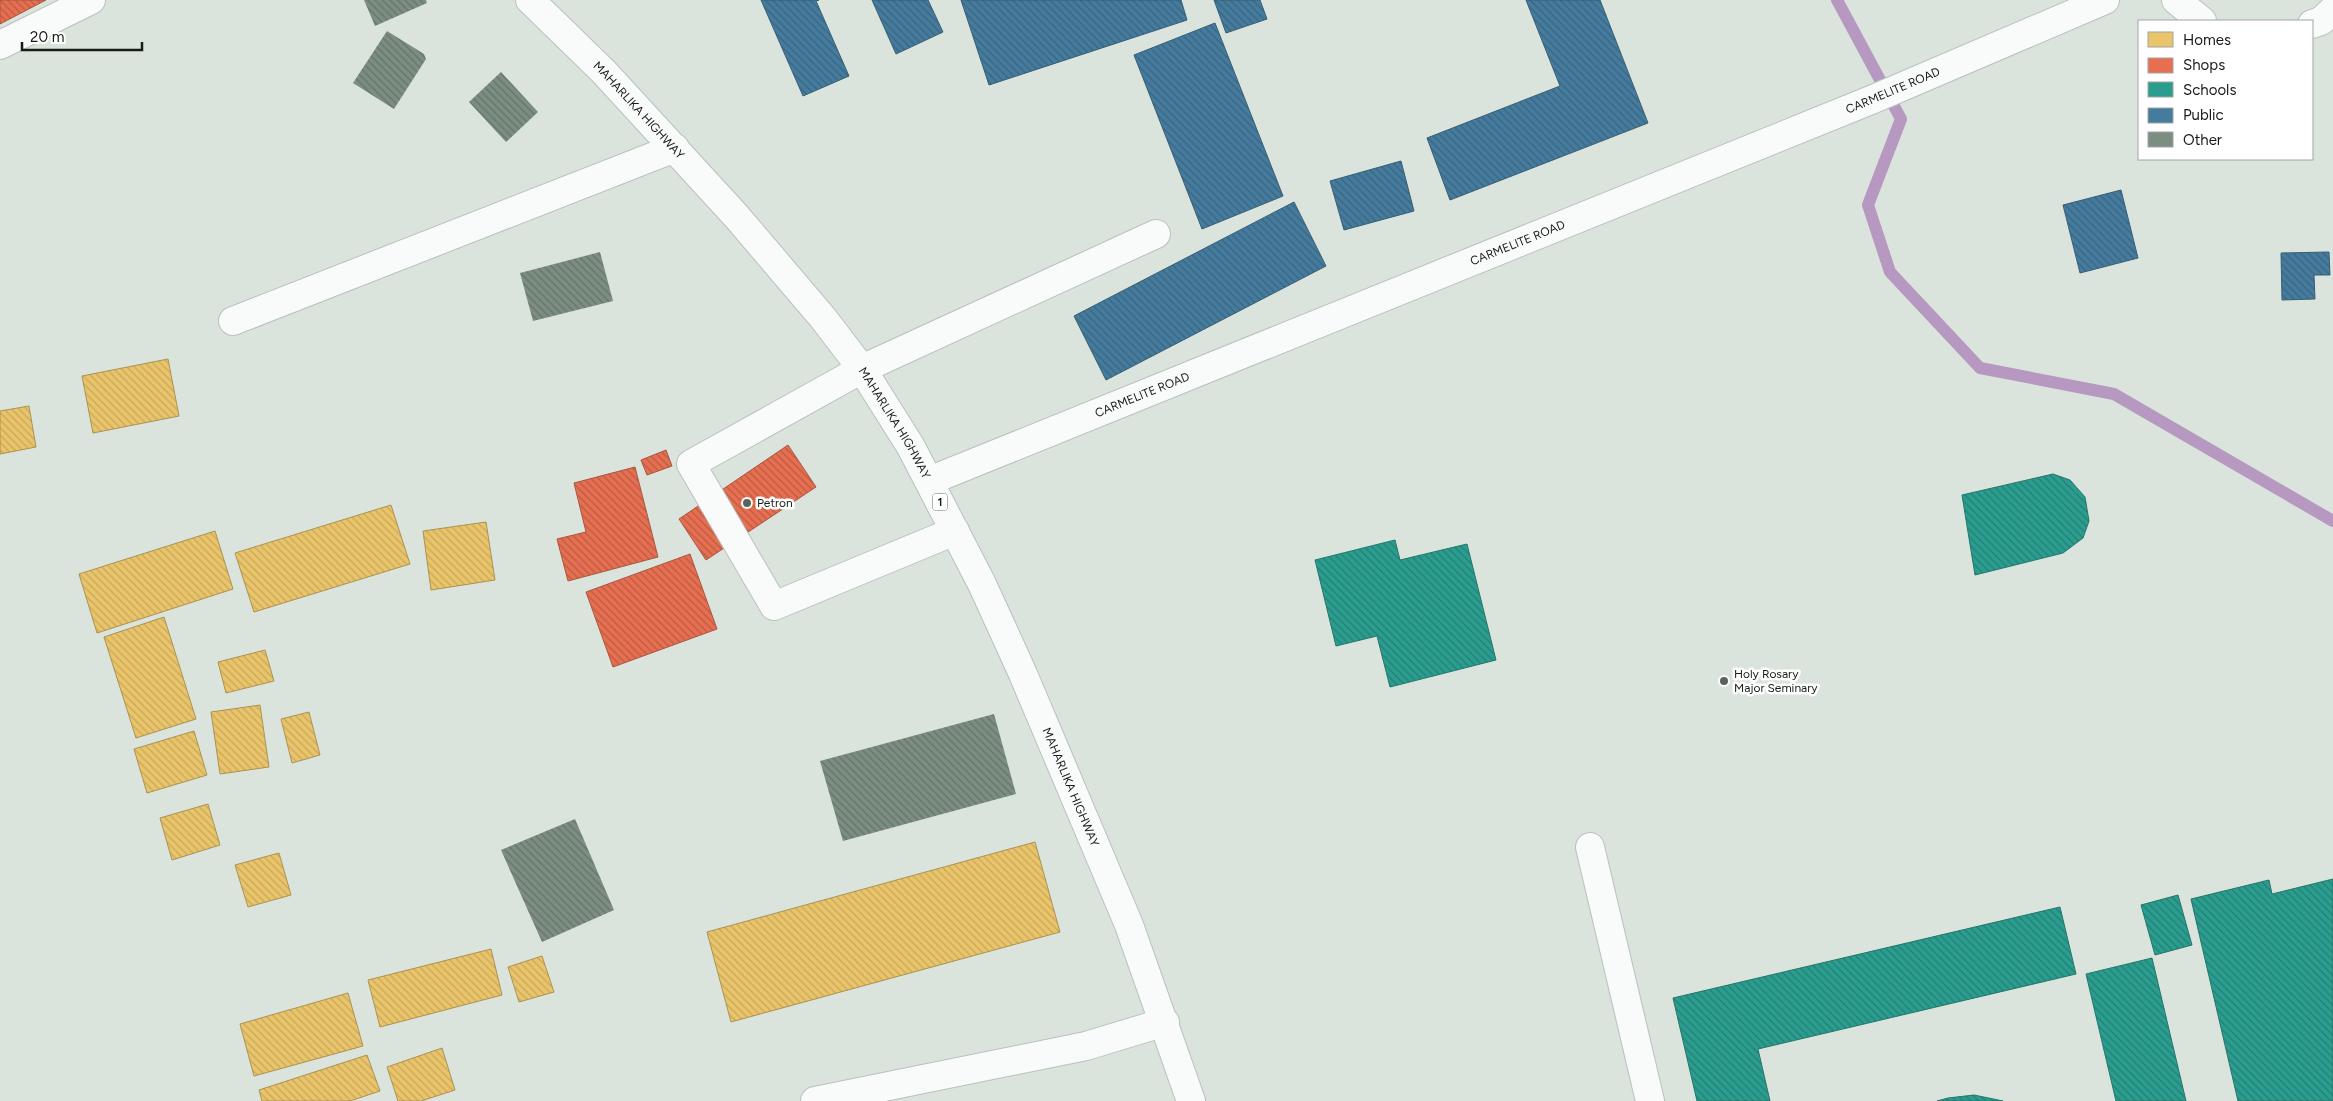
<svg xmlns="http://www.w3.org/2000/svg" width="2333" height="1101" font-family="Figtree,sans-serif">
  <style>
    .homes { fill: url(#homes-back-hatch); stroke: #aa9251 }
    .shops { fill: url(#shops-back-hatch); stroke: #a85640 }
    .schools { fill: url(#schools-back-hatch); stroke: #24766b }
    .public { fill: url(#public-back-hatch); stroke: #375e75 }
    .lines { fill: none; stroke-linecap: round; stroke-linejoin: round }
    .stream { stroke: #b698c0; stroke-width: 12 }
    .building { fill: url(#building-back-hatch) }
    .minor-casing { stroke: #b9c1bb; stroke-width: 30 }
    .major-casing { stroke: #b9c1bb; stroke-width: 30 }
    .minor { stroke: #f9fbfa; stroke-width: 28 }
    .major { stroke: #f9fbfa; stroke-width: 28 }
    .poi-dot { fill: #5b625c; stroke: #fff; stroke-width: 2 }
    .labels { text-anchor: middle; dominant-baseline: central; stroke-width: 5; stroke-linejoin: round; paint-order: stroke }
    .shield { fill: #fff; stroke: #5c605d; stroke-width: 1 }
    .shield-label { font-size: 11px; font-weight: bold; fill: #161c17 }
    .street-label { font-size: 12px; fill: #161c17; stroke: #fff }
    .poi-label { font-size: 12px; fill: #161c17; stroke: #fff; text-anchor: start }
  </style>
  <defs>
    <pattern id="homes-back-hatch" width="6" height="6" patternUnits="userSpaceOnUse" patternTransform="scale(1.25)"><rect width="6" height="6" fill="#e9c46a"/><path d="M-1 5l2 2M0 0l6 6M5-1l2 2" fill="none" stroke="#c7a85b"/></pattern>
    <pattern id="shops-back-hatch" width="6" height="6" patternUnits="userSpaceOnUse" patternTransform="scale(1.25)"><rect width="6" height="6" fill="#e76f51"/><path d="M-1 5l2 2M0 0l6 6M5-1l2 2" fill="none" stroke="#ba5a42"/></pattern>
    <pattern id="schools-back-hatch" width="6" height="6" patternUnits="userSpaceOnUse" patternTransform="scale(1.25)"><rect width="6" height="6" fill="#2a9d8f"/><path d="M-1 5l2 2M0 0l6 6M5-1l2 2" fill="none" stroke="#237f74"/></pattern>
    <pattern id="public-back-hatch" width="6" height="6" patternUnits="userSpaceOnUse" patternTransform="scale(1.25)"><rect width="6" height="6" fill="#457b9d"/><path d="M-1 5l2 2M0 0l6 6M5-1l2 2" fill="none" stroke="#39647f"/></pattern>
    <pattern id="building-back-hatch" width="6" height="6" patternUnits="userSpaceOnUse" patternTransform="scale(1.25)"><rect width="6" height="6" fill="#7c8e81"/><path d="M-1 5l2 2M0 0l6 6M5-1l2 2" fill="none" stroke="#657369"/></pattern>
  </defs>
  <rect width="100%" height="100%" fill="#dae4dc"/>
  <path class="homes" d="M 168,359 L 179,416 L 93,433 L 82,376 Z
    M 29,406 L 36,447 L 0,454 L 0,411 Z
    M 391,505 L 410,564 L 254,612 L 235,553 Z
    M 486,522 L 495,580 L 431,590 L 423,531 Z
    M 215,531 L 233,589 L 97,633 L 79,574 Z
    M 164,617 L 196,719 L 136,738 L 104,637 Z
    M 265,650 L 274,681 L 226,693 L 218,662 Z
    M 260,705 L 269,767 L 220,774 L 211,712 Z
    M 309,712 L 320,755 L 292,763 L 281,719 Z
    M 194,731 L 207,775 L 147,793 L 134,749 Z
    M 208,804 L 220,845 L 172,860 L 160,818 Z
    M 1035,842 L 1060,932 L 731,1022 L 707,932 Z
    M 279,853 L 291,895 L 248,907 L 235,865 Z
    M 491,949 L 502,995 L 380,1027 L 368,980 Z
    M 542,956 L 554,992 L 519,1002 L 508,967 Z
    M 348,993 L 363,1046 L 254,1076 L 240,1024 Z
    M 442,1048 L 455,1090 L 421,1101 L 398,1101 L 387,1067 Z
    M 367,1055 L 380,1091 L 350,1101 L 262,1101 L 259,1090 Z"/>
  <path class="shops" d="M 0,0 L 46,0 L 0,24 Z
    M 788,445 L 816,487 L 706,560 L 679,519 Z
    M 666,450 L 672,466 L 647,475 L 641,460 Z
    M 635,467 L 658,557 L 568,581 L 557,539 L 586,532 L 574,483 Z
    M 690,554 L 717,629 L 613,667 L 586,592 Z"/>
  <path class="schools" d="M 2053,474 L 2070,480 L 2085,497 L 2089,521 L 2083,538 L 2063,553 L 1975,575 L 1962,495 Z
    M 1395,540 L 1400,560 L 1467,544 L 1496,660 L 1390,687 L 1377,636 L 1336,646 L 1315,560 Z
    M 2333,879 L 2333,1101 L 2238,1101 L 2191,899 L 2269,880 L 2272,894 Z
    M 2178,895 L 2192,945 L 2155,955 L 2141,905 Z
    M 2060,907 L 2076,974 L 1758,1049 L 1770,1101 L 1697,1101 L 1673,998 Z
    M 2152,958 L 2186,1101 L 2116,1101 L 2086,974 Z
    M 1974,1095 L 2003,1101 L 1937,1101 L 1948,1098 Z"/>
  <path class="public" d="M 761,0 L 819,0 L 816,1 L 849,76 L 803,96 Z
    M 872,0 L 928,0 L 943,32 L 896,54 Z
    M 961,0 L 1181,0 L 1187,20 L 989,85 Z
    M 1214,0 L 1260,0 L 1267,19 L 1226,33 Z
    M 1526,0 L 1600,0 L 1648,123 L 1450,200 L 1427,138 L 1560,86 Z
    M 1215,23 L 1283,196 L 1202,229 L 1134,55 Z
    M 1401,161 L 1414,211 L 1344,230 L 1330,181 Z
    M 2121,190 L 2138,258 L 2080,273 L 2063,205 Z
    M 1294,202 L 1326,266 L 1106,380 L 1074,316 Z
    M 2329,252 L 2330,275 L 2314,275 L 2315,299 L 2282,300 L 2281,253 Z"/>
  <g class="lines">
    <path class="stream" d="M 1837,0 L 1901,119 L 1868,205 L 1890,272 L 1980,368 L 2114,394 L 2333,521"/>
  </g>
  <path class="building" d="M 364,0 L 426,0 L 427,3 L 375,26 Z
    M 387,31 L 424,54 L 426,59 L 394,109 L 353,83 Z
    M 501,72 L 538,112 L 506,142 L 469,102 Z
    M 600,252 L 613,301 L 533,321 L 520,273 Z
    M 994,714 L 1016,794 L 843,841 L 820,761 Z
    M 575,819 L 614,910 L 542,942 L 501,850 Z"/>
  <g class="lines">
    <g class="minor-casing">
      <g id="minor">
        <path d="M 2176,0 L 2202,21"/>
        <path d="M 2312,24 L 2321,21 L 2333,10"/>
        <path d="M 0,45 L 91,0"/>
        <path d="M 233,321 L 675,148"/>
        <path id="s1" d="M 929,481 L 1871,100 L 2105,0"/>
        <path d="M 955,531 L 774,606 L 691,464 L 862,369 L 1156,234"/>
        <path d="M 1590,847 L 1650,1101"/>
        <path d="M 815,1101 L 1086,1046 L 1165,1022"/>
      </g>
    </g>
    <g class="major-casing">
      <g id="major">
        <path id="s2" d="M 530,0 L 604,72 L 737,217 L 823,318 L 862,369 L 911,447 L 982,584 L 1023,674 L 1129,925 L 1191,1101"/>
      </g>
    </g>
    <use href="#minor" class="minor"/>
    <use href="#major" class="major"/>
  </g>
  <g class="poi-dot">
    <circle cx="747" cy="503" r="5"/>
    <circle cx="1724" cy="681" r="5"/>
  </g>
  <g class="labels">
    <rect class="shield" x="932.5" y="493.5" width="15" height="17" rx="4"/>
    <g class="shield-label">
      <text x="940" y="502">1</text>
    </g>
    <g class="street-label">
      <text stroke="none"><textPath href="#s1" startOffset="1040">CARMELITE ROAD</textPath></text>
      <text stroke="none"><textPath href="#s2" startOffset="155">MAHARLIKA HIGHWAY</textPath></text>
      <text stroke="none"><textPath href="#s1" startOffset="635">CARMELITE ROAD</textPath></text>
      <text stroke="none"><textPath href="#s1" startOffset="230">CARMELITE ROAD</textPath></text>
      <text stroke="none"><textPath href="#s2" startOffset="560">MAHARLIKA HIGHWAY</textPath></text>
      <text stroke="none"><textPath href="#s2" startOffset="965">MAHARLIKA HIGHWAY</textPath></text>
    </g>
    <g class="poi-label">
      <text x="757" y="503">Petron</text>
      <text x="1734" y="674">Holy Rosary<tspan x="1734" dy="14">Major Seminary</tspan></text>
    </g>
  </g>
  <rect x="2138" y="20" width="175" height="140" fill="#ffffff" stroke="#a2a4a2"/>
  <rect x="2148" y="32" width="25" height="15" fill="#e9c46a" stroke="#a2a4a2"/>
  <text x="2183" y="45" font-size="15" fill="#161c17">Homes</text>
  <rect x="2148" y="58" width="25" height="15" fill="#e76f51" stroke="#a2a4a2"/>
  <text x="2183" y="70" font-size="15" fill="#161c17">Shops</text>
  <rect x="2148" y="82" width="25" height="15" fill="#2a9d8f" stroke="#a2a4a2"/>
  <text x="2183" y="95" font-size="15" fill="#161c17">Schools</text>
  <rect x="2148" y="108" width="25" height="15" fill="#457b9d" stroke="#a2a4a2"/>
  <text x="2183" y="120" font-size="15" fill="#161c17">Public</text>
  <rect x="2148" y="132" width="25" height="15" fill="#7c8e81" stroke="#a2a4a2"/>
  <text x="2183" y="145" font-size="15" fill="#161c17">Other</text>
  <path d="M22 42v8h120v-8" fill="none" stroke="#161c17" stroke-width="2.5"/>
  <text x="30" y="42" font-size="15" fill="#161c17" stroke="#ffffff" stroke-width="4" paint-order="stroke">20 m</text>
</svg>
